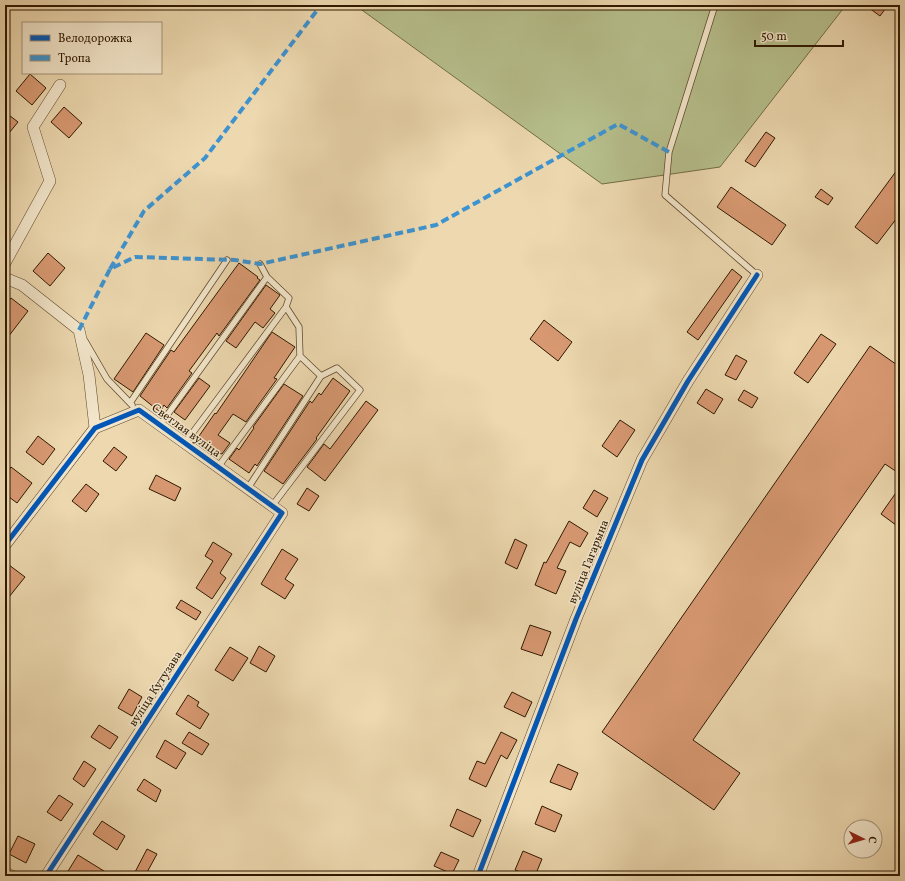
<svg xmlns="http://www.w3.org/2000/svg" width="905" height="881" font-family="Vollkorn,serif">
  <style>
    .green { fill: #b6bf8c; stroke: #726c46 }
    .building { fill: #d89972; stroke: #2f1900 }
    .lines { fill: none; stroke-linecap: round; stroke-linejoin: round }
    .lane-casing { stroke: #5e492c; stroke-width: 7 }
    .street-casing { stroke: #5e492c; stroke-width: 12 }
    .lane { stroke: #f3e6cb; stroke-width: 5.5 }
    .street { stroke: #f3e6cb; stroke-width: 11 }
    .quiet { stroke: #3d93d0; stroke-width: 4; stroke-dasharray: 8 4; stroke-linecap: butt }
    .cycleway-casing { stroke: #f3e6cb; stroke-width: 8 }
    .cycleway { stroke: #0057b8; stroke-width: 5 }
    .labels { text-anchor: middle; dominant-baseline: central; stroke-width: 3; stroke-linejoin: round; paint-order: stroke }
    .street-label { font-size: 12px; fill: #2f1900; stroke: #f3e6cb }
  </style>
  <rect width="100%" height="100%" fill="#edd8af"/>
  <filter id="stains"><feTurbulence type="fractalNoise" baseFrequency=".005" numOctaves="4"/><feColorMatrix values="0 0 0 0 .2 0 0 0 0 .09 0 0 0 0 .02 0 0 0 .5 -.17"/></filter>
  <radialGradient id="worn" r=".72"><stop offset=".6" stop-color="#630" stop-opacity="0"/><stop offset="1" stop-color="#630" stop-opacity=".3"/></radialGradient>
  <path class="green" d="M 355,5 L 846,5 L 720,167 L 602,184 Z"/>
  <path class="building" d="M 865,5 L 888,5 L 880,16 Z
    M 30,74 L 46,88 L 32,105 L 16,91 Z
    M 64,107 L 82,123 L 69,138 L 51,122 Z
    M 5,112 L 18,122 L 5,138 Z
    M 766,132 L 775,138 L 755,167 L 745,161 Z
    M 900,166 L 900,214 L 877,244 L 855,227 Z
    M 731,187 L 786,225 L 772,245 L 717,207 Z
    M 821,189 L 833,198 L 828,205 L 815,197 Z
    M 48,253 L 65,268 L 50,286 L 33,271 Z
    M 239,263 L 258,277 L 257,278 L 260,280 L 219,336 L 217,333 L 189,371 L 192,373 L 167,408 L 164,405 L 160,412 L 140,396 L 171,350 L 174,352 Z
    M 732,269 L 742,277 L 698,340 L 687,332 Z
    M 266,285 L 280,295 L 270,309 L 275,313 L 263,328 L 255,322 L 236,348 L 226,341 Z
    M 11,298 L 28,311 L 5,341 L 5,306 Z
    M 544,320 L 572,342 L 558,361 L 530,339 Z
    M 272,332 L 295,347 L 274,378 L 277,379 L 246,422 L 233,414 L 218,435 L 230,443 L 222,454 L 218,453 L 197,439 L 215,413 L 216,414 Z
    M 146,333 L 164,345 L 133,392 L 114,379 Z
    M 821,334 L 836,344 L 808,383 L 794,373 Z
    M 870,346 L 900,367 L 900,474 L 885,464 L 693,740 L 740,773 L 714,810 L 602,732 Z
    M 736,355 L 747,361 L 736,380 L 725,375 Z
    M 199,378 L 210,386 L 185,420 L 174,412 Z
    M 333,378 L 350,391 L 316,438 L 317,439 L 283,484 L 264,471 L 310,401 L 312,403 L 319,393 L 321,395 Z
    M 284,384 L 303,396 L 257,466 L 255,464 L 249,473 L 229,459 L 237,448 L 239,450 L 254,428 L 253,427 Z
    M 706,389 L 723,399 L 714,414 L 697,403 Z
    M 744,390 L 758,398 L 752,408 L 738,400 Z
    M 366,401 L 378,410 L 325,481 L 307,467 L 324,444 L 330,449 Z
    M 620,420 L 635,430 L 617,457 L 602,446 Z
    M 38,436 L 55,449 L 43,465 L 26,452 Z
    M 114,447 L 127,457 L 116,471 L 103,461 Z
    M 11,467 L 32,483 L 17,503 L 5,494 L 5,475 Z
    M 156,475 L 181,488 L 175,501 L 149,489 Z
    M 86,484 L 99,494 L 86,512 L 72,501 Z
    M 900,487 L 900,528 L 881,514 Z
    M 307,488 L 319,496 L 309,511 L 297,504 Z
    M 594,490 L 608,498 L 597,517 L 583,508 Z
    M 569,521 L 588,533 L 580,547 L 570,542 L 557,568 L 566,571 L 556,594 L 535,585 L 544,562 L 546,563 Z
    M 515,539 L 527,545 L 517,569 L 505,563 Z
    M 213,542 L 232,554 L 220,573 L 226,578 L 212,599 L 196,588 L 213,561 L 205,556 Z
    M 282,549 L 298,559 L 285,579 L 294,585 L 285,599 L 261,584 Z
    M 9,565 L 25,577 L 5,602 L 5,570 Z
    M 181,600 L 201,612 L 196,620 L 176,608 Z
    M 530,625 L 551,632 L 542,656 L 521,649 Z
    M 259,646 L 275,656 L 266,672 L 250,663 Z
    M 230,647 L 248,658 L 233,681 L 215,670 Z
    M 129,689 L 142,697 L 132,716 L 118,708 Z
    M 512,692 L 532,702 L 525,717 L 504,707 Z
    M 188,695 L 199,702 L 197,706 L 209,714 L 200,729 L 176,714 Z
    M 99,725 L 118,737 L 110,749 L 91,737 Z
    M 189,732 L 209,744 L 202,755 L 182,743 Z
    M 501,732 L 517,740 L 507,759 L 501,755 L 486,787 L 469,779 L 477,761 L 485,764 Z
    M 165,740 L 186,753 L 176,769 L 156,757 Z
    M 84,761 L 96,769 L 84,787 L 73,779 Z
    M 558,764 L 578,773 L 571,790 L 550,782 Z
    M 144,779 L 161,790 L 156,802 L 137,790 Z
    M 59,795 L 73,804 L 61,821 L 47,812 Z
    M 542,806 L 562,815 L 555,832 L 535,824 Z
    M 457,809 L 481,820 L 473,837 L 450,826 Z
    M 102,821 L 125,836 L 117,850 L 93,834 Z
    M 18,836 L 35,844 L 26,863 L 9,854 Z
    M 147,849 L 157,854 L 145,876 L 133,876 Z
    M 523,851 L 542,859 L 535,876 L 530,876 L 515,870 Z
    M 441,852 L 459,860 L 452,874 L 434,866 Z
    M 78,855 L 112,876 L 65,876 Z"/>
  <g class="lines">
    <g class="lane-casing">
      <path id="lane" d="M 715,5 L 669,152 L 665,195 L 757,275
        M 260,264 L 267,277 L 289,298 L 286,307 L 299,327 L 300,356 L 321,376 L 337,368 L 360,390 L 272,506
        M 85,341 L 107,379 L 132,405
        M 130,403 L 227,260
        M 160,425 L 267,277
        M 185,443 L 286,307
        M 218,467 L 300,356
        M 248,488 L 321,376"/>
    </g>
    <g class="street-casing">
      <path id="street" d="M 5,263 L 50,181 L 33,127 L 60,85
        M 5,278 L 22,285 L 79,330 L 89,375 L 95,428
        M 5,545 L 95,428 L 139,410 L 282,513 L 46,876
        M 5,873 L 12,876
        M 478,876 L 576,619 L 642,460 L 688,381 L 757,275"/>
    </g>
    <use href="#lane" class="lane"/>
    <use href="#street" class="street"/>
    <path class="quiet" d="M 110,269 L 144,211 L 205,158 L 318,9 L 323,5
      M 79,330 L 110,269 L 135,257 L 235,260 L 260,264 L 436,225 L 618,124 L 669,152"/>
    <g class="cycleway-casing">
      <path id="cycleway" d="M 5,545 L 95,428 L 139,410 L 282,513 L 46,876
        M 478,876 L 576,619 L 642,460 L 688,381 L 757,275"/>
    </g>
    <use href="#cycleway" class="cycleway"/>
  </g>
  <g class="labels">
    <g class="street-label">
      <text transform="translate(186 431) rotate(36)">Светлая вуліца</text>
      <text transform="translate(589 562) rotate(-68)">вуліца Гагарына</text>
      <text transform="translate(156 689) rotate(-57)">вуліца Кутузава</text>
    </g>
  </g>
  <rect width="905" height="881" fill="none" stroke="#edd8af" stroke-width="20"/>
  <rect x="6" y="6" width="893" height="869" fill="none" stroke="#2f1900" stroke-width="2"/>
  <rect x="10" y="10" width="885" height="861" fill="none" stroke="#2f1900"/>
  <rect x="22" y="22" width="140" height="52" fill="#f3e6cb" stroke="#a5947a"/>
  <rect x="30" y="35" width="20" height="6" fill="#0057b8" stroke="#a5947a"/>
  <text x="58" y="42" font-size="12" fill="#2f1900">Велодорожка</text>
  <rect x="30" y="55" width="20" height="6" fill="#3d93d0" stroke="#a5947a"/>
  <text x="58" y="62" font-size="12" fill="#2f1900">Тропа</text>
  <g transform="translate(863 839) rotate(95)"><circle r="19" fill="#f3e6cb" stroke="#a5947a"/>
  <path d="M0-3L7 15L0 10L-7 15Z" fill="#8f2418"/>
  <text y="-6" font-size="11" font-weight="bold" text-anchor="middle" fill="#2f1900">С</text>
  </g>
  <path d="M755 40v6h88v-6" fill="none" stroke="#2f1900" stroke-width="2"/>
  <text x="761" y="40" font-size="12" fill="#2f1900" stroke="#f3e6cb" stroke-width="3" paint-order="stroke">50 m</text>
  <rect width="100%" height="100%" filter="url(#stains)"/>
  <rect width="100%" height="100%" fill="url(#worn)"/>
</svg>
